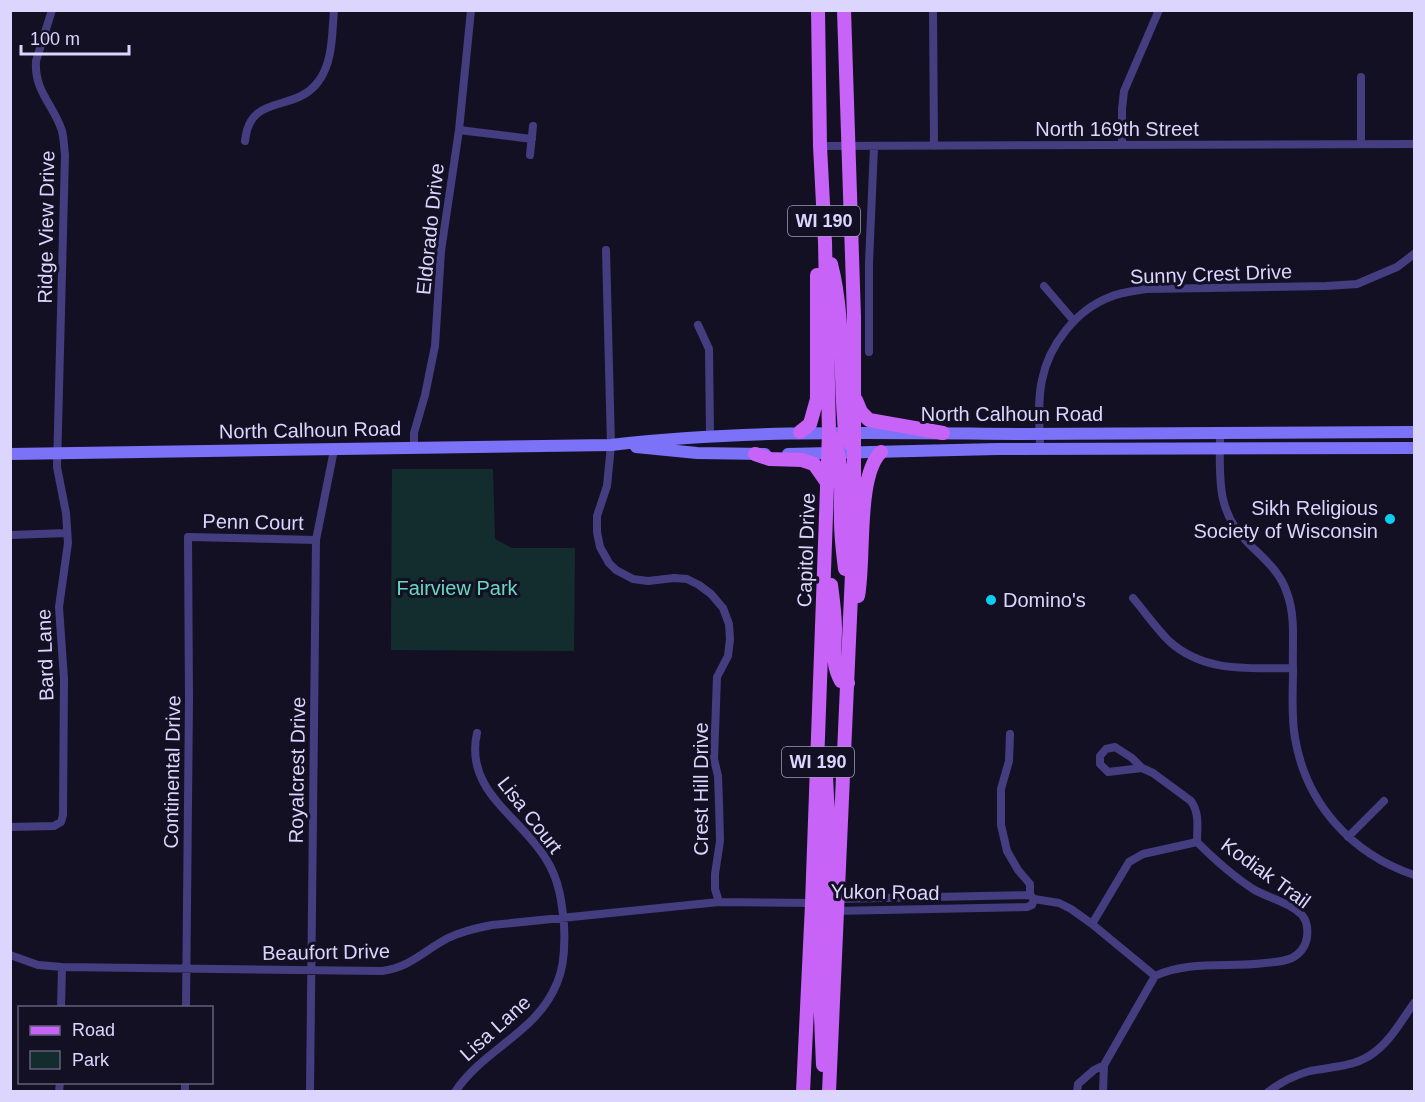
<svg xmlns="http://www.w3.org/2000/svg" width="1425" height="1102" font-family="Helvetica,sans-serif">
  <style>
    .green { fill: #132d2e }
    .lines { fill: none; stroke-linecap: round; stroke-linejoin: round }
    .street { stroke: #443e80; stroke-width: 8 }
    .secondary { stroke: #7c72f7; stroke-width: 12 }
    .primary { stroke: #c763f6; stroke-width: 14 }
    .poi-dot { fill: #0dcef1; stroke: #141024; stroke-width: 2 }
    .labels { text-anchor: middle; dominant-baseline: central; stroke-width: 6; stroke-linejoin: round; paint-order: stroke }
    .shield { fill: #141024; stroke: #a09abc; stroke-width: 1.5 }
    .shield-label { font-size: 18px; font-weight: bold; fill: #dcd5fd }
    .street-label { font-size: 20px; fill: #dcd5fd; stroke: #141024 }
    .poi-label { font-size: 20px; fill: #dcd5fd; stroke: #141024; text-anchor: end }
    .park-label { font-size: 20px; fill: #65d9c2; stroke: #141024 }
  </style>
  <rect width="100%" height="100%" fill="#141024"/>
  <path class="green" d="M 392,469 L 493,469 L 495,539 L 512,548 L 575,548 L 574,651 L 391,650 Z"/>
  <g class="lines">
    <path class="street" d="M 933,10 L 934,146
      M 459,130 L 532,139
      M 245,141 C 250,92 294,114 318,82 C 333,63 332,33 334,10
      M 1361,144 L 1361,77
      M 1122,145 L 1122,109 L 1124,91 L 1159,10
      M 820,146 L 1414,144
      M 530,155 L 533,126
      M 606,250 L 611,445 L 607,486 L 597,516 L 597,532 L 600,547 L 609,563 L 616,570 L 633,579 L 648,581 L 674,578 L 687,579 L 699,585 L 711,594 L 723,608 L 729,624 L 730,639 L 728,656 L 717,677 L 714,759 L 718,776 L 719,803 L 720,841 L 715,874 L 715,889 L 719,902
      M 1044,286 L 1074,321
      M 698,325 L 709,349 L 710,435
      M 869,352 L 869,263 L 874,147
      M 1220,433 C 1220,475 1215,511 1248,543 C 1263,558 1280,571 1287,593 C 1296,617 1292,644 1293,670 C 1293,692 1291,716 1295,738 C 1306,804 1352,854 1414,875
      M 414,449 L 414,433 L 425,395 L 435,346 L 441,251 L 459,130 L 471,10
      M 1040,449 C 1040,426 1037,402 1042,380 C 1049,345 1076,310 1110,297 C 1121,292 1134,291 1146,289 L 1326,286 L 1357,284 L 1397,267 L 1414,254
      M 10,535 L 67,533
      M 1133,598 C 1145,612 1156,628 1169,641 C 1204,673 1249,668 1292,668
      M 1010,734 L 1009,761 L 1001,789 L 1001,825 L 1007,851 L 1018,870 L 1030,884 L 1030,895
      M 1115,747 L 1132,758 L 1142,768 L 1108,772 L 1100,764 L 1100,756 L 1106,749 Z
      M 1142,768 L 1153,773 L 1191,801 C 1200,814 1197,828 1197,842
      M 10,827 L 54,826 L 61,822 L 63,815 L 64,679 L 59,607 L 68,543 L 66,513 L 57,467 L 65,155 C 64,147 64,139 62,131 C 54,105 34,92 36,61 L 52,10
      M 1348,837 L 1384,801
      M 835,899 L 1030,895 L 1034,899 L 1059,903 L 1071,909 L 1092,924 L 1155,976
      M 833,911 L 1027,907 L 1032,905 L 1034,899
      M 1092,924 L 1129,862 L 1143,854 L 1197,842
      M 10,955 L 38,965 L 62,967 L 382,971 C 411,967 423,951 448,938 C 462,931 477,928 492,925 L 719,902 L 817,903
      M 1155,976 C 1189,960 1229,968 1265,963 C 1274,962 1283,962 1292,958 C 1300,954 1306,946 1307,937 C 1308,929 1307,921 1302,915 C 1289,902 1268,898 1253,889 C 1233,876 1214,859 1197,842
      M 61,1008 L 62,967
      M 186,1008 L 189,700 L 188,537 L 316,540
      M 1104,1065 L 1155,976
      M 59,1092 L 60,1082
      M 185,1092 L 185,1082
      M 310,1092 L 316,540 L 334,450
      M 455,1092 C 483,1049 537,1033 557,983 C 565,965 565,944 564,925 C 562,902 559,879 546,859 C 520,816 464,791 477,733
      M 1077,1092 L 1078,1084 L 1094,1070 L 1104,1065 L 1103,1092
      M 1268,1092 C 1281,1082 1295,1075 1310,1071 C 1331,1067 1351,1067 1369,1056 C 1389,1044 1401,1021 1414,1003"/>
    <path class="secondary" d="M 636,447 L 697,453 L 765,454
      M 10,454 L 611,445 C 748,429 886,433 1024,434 C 1154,434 1284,432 1414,432
      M 788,454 L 997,449 L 1414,448"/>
    <path class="primary" d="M 831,264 C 844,315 840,366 844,418 L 845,433 L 850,444
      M 856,400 L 861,412 L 869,420 L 943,433
      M 800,432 L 810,424 L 817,399 L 817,275
      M 832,437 C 845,462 840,494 841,521 C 841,537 843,553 845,569
      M 755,454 L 770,459 L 802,460 L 814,464 L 828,484
      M 831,585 C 833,600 835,614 835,629 C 835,648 831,663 841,681 L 848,683
      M 858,596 C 865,560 856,476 881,452
      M 825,757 L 828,816 L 825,901 L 829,911
      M 821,902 L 824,909 L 820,992 L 823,1065
      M 803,1092 L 812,904 L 829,432 L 825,242 L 820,146 L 818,10
      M 829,1092 L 854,528 L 854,317 L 844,10"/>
  </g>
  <g class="poi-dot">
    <circle cx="1390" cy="519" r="6"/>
    <circle cx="991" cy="600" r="6"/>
  </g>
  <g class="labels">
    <g class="shield">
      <rect x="788" y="206" width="72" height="30" rx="4.5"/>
      <rect x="782" y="747" width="72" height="30" rx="4.5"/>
    </g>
    <g class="shield-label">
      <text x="824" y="221">WI 190</text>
      <text x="818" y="762">WI 190</text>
    </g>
    <g class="street-label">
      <text x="1117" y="129">North 169th Street</text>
      <text transform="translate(46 227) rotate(-89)">Ridge View Drive</text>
      <text transform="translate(430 229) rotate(-84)">Eldorado Drive</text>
      <text transform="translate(1211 274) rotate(-2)">Sunny Crest Drive</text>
      <text x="1012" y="414">North Calhoun Road</text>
      <text transform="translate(310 430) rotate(-1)">North Calhoun Road</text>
      <text transform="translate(253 522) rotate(1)">Penn Court</text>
      <text transform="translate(806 550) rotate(-88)">Capitol Drive</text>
      <text transform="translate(45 655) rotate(-92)">Bard Lane</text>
      <text transform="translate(297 770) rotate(-89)">Royalcrest Drive</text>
      <text transform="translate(172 772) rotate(-89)">Continental Drive</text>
      <text transform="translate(701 789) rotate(-90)">Crest Hill Drive</text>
      <text transform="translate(530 815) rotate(52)">Lisa Court</text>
      <text transform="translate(1266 873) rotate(36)">Kodiak Trail</text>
      <text transform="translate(885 892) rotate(1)">Yukon Road</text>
      <text transform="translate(326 952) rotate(-1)">Beaufort Drive</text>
      <text transform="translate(495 1028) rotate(-42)">Lisa Lane</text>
    </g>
    <g class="poi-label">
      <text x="1378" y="508">Sikh Religious<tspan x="1378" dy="23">Society of Wisconsin</tspan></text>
      <text x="1003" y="600" text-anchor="start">Domino's</text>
    </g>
    <g class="park-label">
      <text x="457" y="588">Fairview Park</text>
    </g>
  </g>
  <rect width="1425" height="1102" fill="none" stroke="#dcd5fd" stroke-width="24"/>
  <rect x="18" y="1006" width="195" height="78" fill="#141024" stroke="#645f7b" stroke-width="1.5"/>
  <rect x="30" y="1026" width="30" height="9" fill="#c763f6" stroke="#645f7b" stroke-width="1.5"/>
  <text x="72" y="1036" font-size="18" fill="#dcd5fd">Road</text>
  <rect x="30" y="1051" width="30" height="18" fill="#132d2e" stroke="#645f7b" stroke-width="1.5"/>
  <text x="72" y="1066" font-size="18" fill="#dcd5fd">Park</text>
  <path d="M21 45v9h108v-9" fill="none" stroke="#dcd5fd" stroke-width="3"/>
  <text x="30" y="45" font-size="18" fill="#dcd5fd" stroke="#141024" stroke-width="4.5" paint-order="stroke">100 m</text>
</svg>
